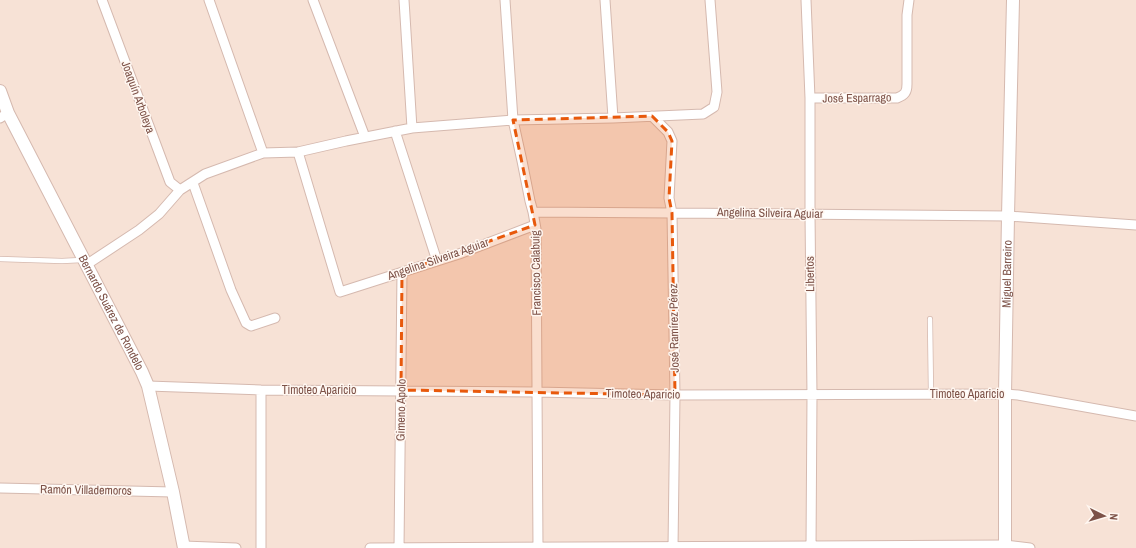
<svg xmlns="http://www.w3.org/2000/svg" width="1136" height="548" font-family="'Archivo Narrow',sans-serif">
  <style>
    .residential { fill: #f7e2d6 }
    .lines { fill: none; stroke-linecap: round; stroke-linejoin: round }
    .service-casing { stroke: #d5b9af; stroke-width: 6 }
    .minor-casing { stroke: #d5b9af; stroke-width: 11 }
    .tertiary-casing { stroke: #d5b9af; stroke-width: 14 }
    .service { stroke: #fff; stroke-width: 4.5 }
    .minor { stroke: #fff; stroke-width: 9 }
    .tertiary { stroke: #fff; stroke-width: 12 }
    .marked { fill: #e8590c; fill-opacity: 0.2; stroke: #e8590c; stroke-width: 3; stroke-dasharray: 8 5; stroke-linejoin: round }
    .labels { text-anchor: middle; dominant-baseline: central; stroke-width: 3; stroke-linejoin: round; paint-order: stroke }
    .street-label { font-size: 12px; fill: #7d5248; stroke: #fff7f1 }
  </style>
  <rect width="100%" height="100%" fill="#fff2e8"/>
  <path class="residential" d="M 0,0 L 1136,0 L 1136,548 L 0,548 Z"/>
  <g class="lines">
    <g class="service-casing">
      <path id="service" d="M 0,259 L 62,261 L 82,260
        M 930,319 L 931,394"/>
    </g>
    <g class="minor-casing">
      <path id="minor" d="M 102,0 L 170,182 L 180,190
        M 209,0 L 263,153
        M 313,0 L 365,137
        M 404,0 L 412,128
        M 505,0 L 513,120 L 522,161 L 530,201 L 533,212 L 536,229 L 538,548
        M 605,0 L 613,118
        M 806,0 L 810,98 L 810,214 L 812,395 L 811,548
        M 810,98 L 897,98 C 905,95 907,92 907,84 L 907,15 L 909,0
        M 652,116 L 668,132 L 672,141 L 669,198 L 672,213 L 675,395 L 673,548
        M 0,118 L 8,113
        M 395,131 L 437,261
        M 298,152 L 340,292 L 459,254 L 535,225
        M 193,183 L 231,290 L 246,323 L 251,326 L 275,318
        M 533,212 L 672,213 L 1008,216 L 1136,225
        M 86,265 L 139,230 L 159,214 L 180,190 L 205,174 L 263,153 L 298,152 L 346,141 L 412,128 L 513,120 L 613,118 L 703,114 L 714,107 L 717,92 L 710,0
        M 148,386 L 261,390 L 536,392 L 675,395 L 1005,394 L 1018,395 L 1136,416
        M 261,390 L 261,548
        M 0,488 L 173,492
        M 184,546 L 236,548
        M 370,548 L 1005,545 L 1030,548
        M 399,548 L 402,272"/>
    </g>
    <g class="tertiary-casing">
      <g id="tertiary">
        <path id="s1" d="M 0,91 L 8,113 L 142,372 L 148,386 L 173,492 L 184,548"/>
        <path id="s2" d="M 1005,548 L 1005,394 L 1008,216 L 1013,0"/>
      </g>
    </g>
    <use href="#service" class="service"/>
    <use href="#minor" class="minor"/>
    <use href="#tertiary" class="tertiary"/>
  </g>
  <path class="marked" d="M 652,116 L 668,132 L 672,141 L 669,198 L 672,213 L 675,395 L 401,390 L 402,272 L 535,225 L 513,120 Z"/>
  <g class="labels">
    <g class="street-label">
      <text transform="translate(138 97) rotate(70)">Joaquín Arboleya</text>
      <text transform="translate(857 98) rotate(-1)">José Esparrago</text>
      <text transform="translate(770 213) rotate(1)">Angelina Silveira Aguiar</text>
      <text transform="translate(438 259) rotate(-19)">Angelina Silveira Aguiar</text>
      <text transform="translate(536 273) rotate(-91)">Francisco Calabuig</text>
      <text transform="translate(810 274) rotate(-91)">Libertos</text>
      <text stroke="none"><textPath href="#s2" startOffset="274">Miguel Barreiro</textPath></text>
      <text stroke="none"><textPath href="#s1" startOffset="248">Bernardo Suárez de Rondelo</textPath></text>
      <text transform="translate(674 328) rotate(-91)">José Ramírez Pérez</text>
      <text x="319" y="390">Timoteo Aparicio</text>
      <text transform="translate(643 394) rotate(1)">Timoteo Aparicio</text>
      <text x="967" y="394">Timoteo Aparicio</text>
      <text transform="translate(401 410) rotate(-89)">Gimeno Apolo</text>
      <text transform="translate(86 490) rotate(1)">Ramón Villademoros</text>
    </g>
  </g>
  <g transform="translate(1104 516) rotate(95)" stroke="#fff7f1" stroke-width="3" paint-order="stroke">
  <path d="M0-3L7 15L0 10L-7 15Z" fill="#7d5248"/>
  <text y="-6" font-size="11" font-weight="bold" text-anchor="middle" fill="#7d5248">N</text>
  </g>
</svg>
